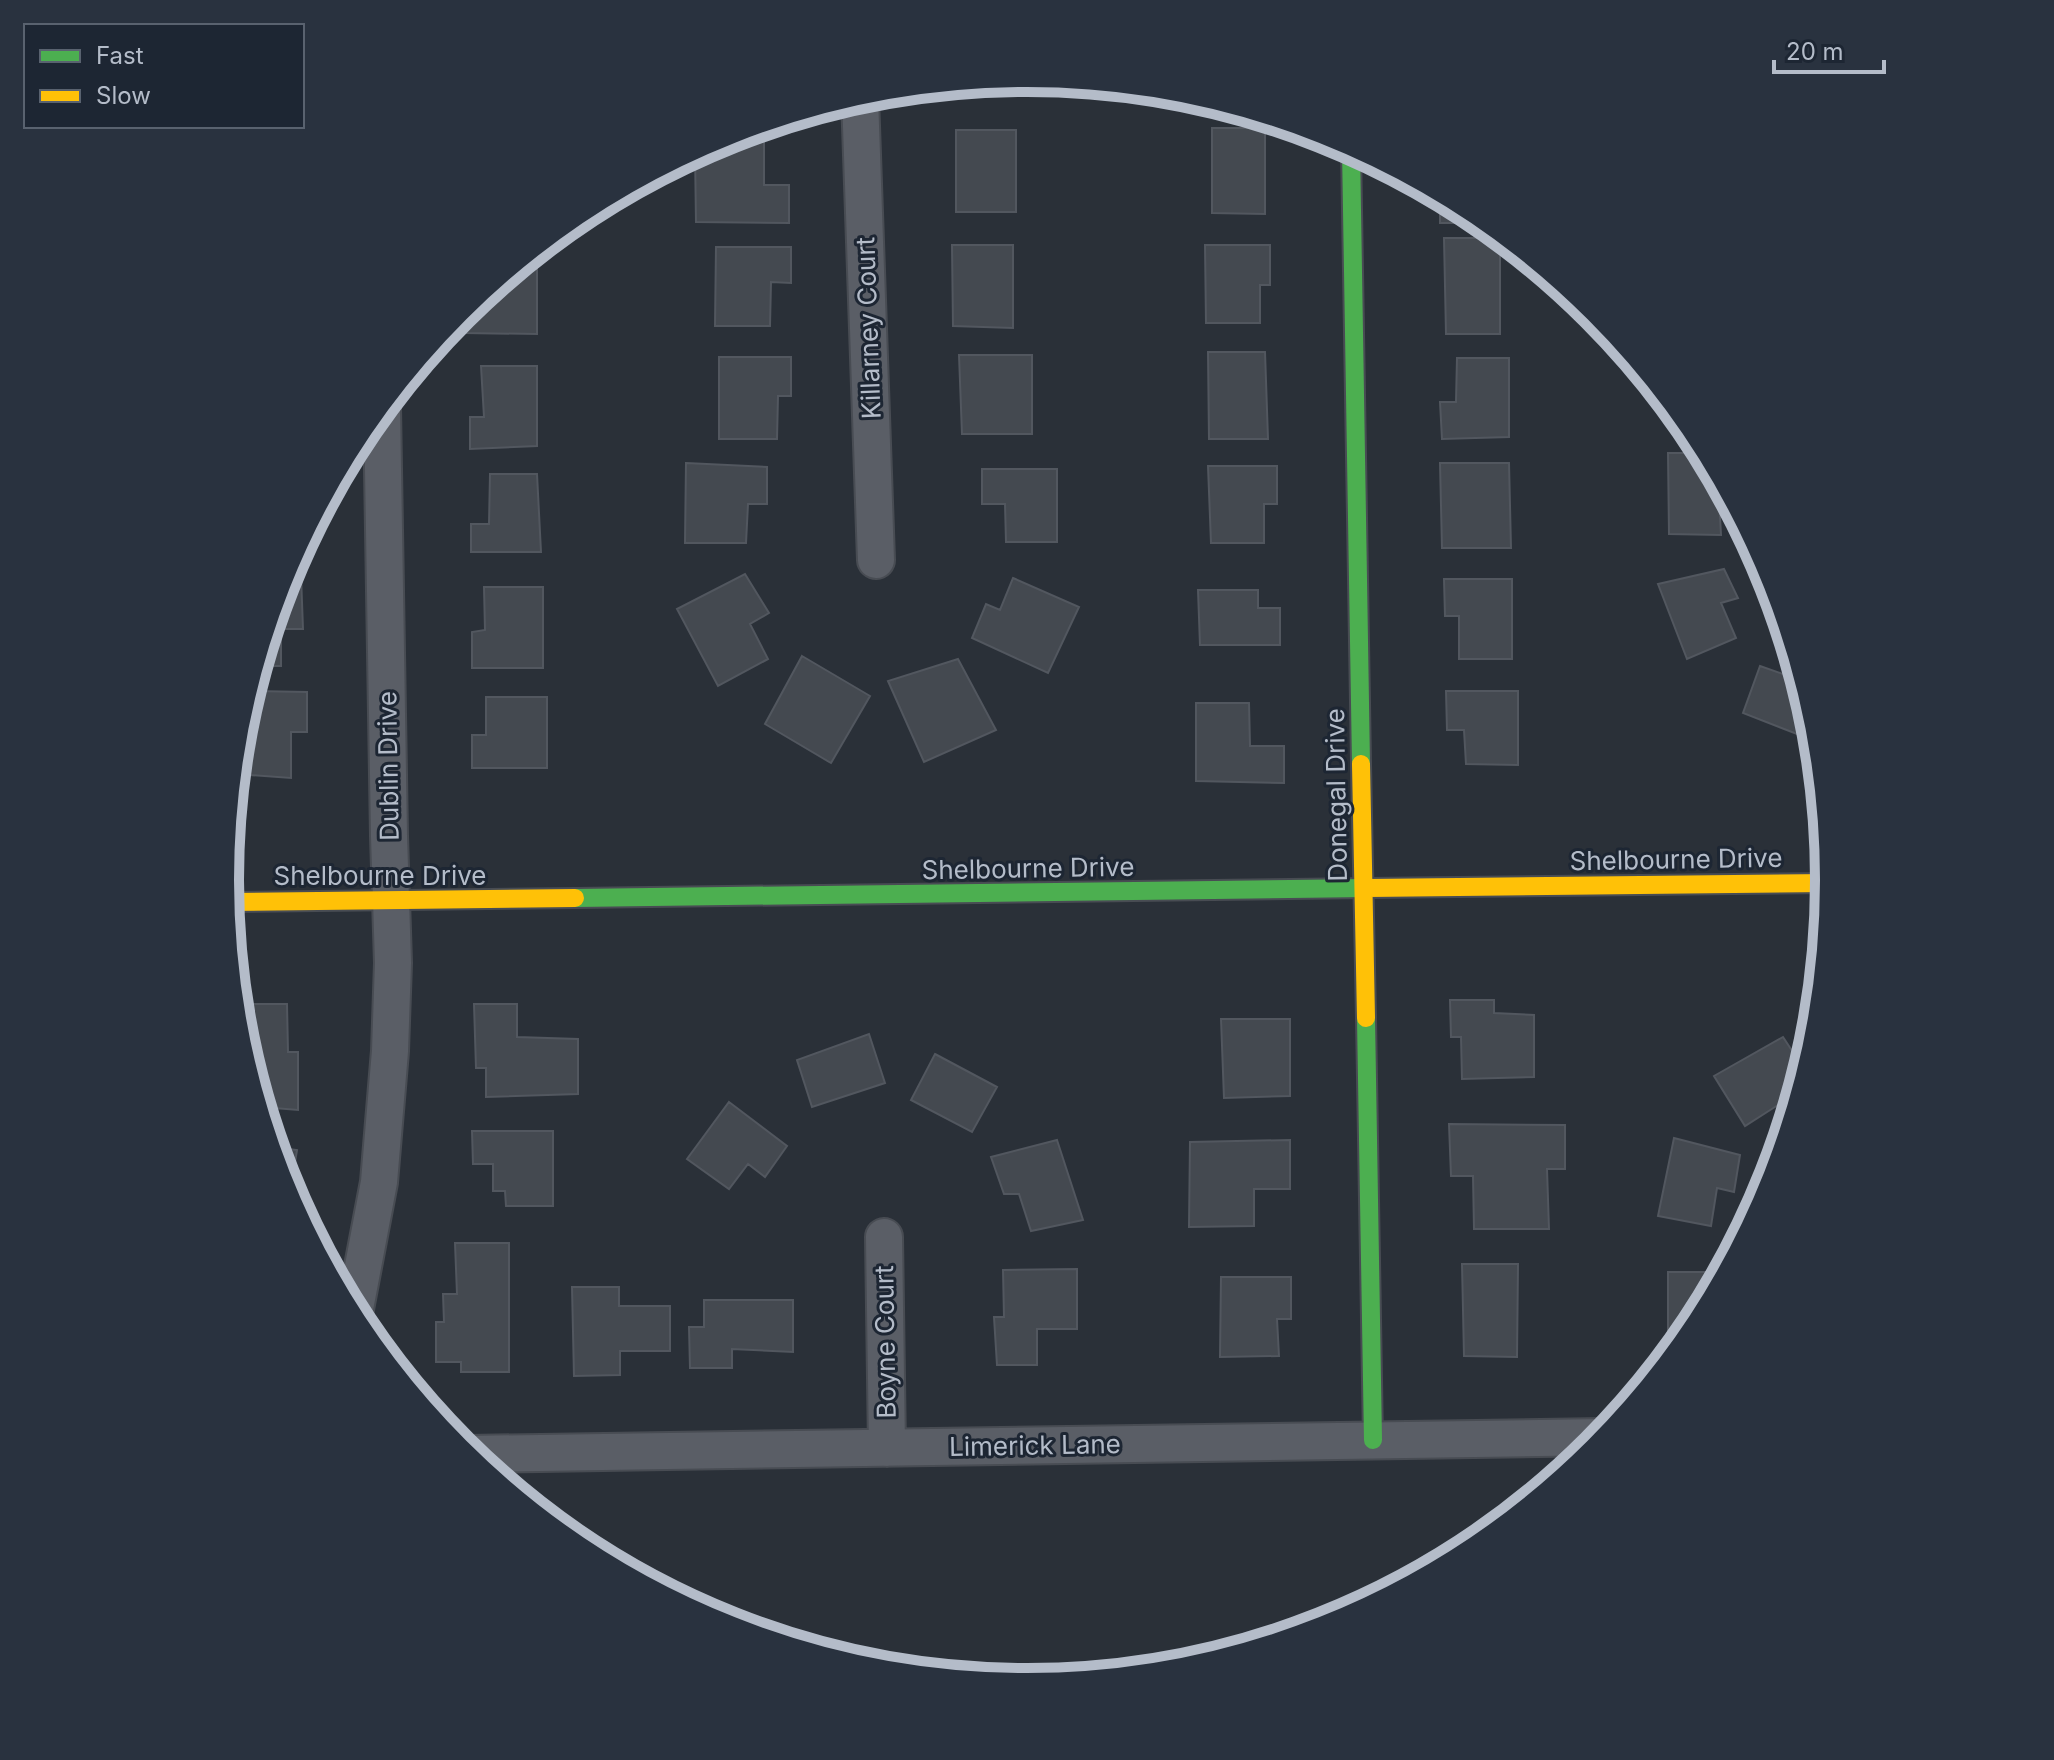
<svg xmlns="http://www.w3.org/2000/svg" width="2054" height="1760" font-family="Inter,sans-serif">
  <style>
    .building { fill: #444950; stroke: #52575f; stroke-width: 2 }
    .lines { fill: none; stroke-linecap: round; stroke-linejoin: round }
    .street-casing { stroke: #484c53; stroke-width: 40 }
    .fast-casing { stroke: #484c53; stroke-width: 22 }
    .slow-casing { stroke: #484c53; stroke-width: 22 }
    .street { stroke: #5a5e66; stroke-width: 36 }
    .fast { stroke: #4caf50; stroke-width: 18 }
    .slow { stroke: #ffc107; stroke-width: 18 }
    .labels { text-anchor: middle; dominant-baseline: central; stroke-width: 6; stroke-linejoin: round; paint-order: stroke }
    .street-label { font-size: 26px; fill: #b4bcc9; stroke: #1d2633 }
    .rim { fill: none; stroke: #b4bcc9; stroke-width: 10 }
  </style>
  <rect width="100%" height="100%" fill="#2a3038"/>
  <path class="building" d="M 1212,128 L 1265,128 L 1265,214 L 1212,213 Z
    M 956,130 L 1016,130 L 1016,212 L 956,212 Z
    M 731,136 L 764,136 L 764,185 L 789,185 L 789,223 L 696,222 L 695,153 Z
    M 1440,196 L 1473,213 L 1484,223 L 1440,223 Z
    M 1444,238 L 1500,238 L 1500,334 L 1446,334 Z
    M 952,245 L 1013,245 L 1013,328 L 953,326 Z
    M 1205,245 L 1270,245 L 1270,285 L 1260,285 L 1260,323 L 1206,323 Z
    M 716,247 L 791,247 L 791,283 L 771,282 L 770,326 L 715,326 Z
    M 530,255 L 537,255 L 537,334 L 464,333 L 464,309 L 469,305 L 486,306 L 486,292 Z
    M 1208,352 L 1265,352 L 1268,439 L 1209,439 Z
    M 959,355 L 1032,355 L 1032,434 L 962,434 Z
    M 719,357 L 791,357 L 791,396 L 778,396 L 777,439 L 719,439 Z
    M 1457,358 L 1509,358 L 1509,437 L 1442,439 L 1440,402 L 1456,402 Z
    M 481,366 L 537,366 L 537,446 L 470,449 L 470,417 L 484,417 Z
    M 1668,453 L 1704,453 L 1728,498 L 1719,498 L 1721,535 L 1669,534 Z
    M 686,463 L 767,467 L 767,504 L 748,504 L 746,543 L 685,543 Z
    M 1440,463 L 1509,463 L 1511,548 L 1442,548 Z
    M 1208,466 L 1277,466 L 1277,504 L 1264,504 L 1264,543 L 1211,543 Z
    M 982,469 L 1057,469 L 1057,542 L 1006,542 L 1005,504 L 982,504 Z
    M 490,474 L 537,474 L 541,552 L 471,552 L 471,524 L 489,524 Z
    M 1724,569 L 1738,598 L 1721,603 L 1736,638 L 1687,659 L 1658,584 Z
    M 745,574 L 769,613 L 750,624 L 768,659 L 718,686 L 677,609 Z
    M 285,575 L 301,575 L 303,629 L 281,629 L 281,666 L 258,666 Z
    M 1013,578 L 1079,607 L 1048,673 L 972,638 L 986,604 L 1000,610 Z
    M 1444,579 L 1512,579 L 1512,659 L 1459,659 L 1459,616 L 1445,616 Z
    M 484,587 L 543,587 L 543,668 L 472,668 L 472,632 L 485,630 Z
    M 1198,590 L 1258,590 L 1258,608 L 1280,608 L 1280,645 L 1200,645 Z
    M 802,656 L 870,696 L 831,763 L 765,724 Z
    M 958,659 L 996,730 L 924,762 L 888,681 Z
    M 1760,666 L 1800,680 L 1814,724 L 1815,741 L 1743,713 Z
    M 250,691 L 307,692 L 307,732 L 291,732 L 291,778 L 235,774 L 241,723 Z
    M 1446,691 L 1518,691 L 1518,765 L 1466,764 L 1464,730 L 1447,730 Z
    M 486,697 L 547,697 L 547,768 L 472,768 L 472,735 L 486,735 Z
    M 1196,703 L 1249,703 L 1250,746 L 1284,746 L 1284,783 L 1196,781 Z
    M 1450,1000 L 1494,1000 L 1494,1013 L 1534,1015 L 1534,1077 L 1462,1079 L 1461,1037 L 1451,1037 Z
    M 247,1004 L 287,1004 L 288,1052 L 298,1052 L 298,1110 L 262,1107 L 245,1053 Z
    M 474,1004 L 517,1004 L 517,1037 L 578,1039 L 578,1094 L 486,1097 L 486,1068 L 476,1068 Z
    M 1221,1019 L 1290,1019 L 1290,1096 L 1224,1098 Z
    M 869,1034 L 885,1083 L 812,1107 L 797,1060 Z
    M 1783,1037 L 1804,1069 L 1789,1116 L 1787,1118 L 1778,1105 L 1745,1126 L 1714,1076 Z
    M 935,1054 L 997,1087 L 972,1132 L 911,1100 Z
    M 729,1102 L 787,1146 L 765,1177 L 748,1164 L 729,1189 L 687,1159 Z
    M 1449,1124 L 1565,1125 L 1565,1169 L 1547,1169 L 1549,1229 L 1474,1229 L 1473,1176 L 1451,1176 Z
    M 472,1131 L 553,1131 L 553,1206 L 506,1206 L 505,1191 L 493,1191 L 493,1164 L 473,1164 Z
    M 1674,1138 L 1740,1155 L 1734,1192 L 1717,1188 L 1711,1226 L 1658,1216 Z
    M 1057,1140 L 1083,1220 L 1031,1231 L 1019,1194 L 1004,1194 L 991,1157 Z
    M 1290,1140 L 1290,1189 L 1254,1189 L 1254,1226 L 1189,1227 L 1190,1142 Z
    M 274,1147 L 297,1150 L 290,1193 L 286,1186 Z
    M 455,1243 L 509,1243 L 509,1372 L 461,1372 L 461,1362 L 436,1362 L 436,1322 L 444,1322 L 443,1294 L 457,1294 Z
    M 1462,1264 L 1518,1264 L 1517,1357 L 1464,1356 Z
    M 1077,1269 L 1077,1329 L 1037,1329 L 1037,1365 L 997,1365 L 994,1317 L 1004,1317 L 1003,1270 Z
    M 1668,1272 L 1723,1272 L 1694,1326 L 1672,1352 L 1668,1353 Z
    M 1221,1277 L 1291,1277 L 1291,1319 L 1277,1319 L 1279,1356 L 1220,1357 Z
    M 572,1287 L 619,1287 L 619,1306 L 670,1306 L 670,1351 L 620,1351 L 620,1375 L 574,1376 Z
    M 704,1300 L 793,1300 L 793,1352 L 732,1349 L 732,1368 L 690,1368 L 689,1327 L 704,1327 Z"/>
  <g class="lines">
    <g class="street-casing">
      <path id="street" d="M 860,97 L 876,560
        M 884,1237 L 887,1448
        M 354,1314 L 379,1182 L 390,1051 L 393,963 L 389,836 L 382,407
        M 468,1454 L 1603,1437"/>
    </g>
    <g class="fast-casing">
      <path id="fast" d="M 1351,148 L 1361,764
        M 575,898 L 1368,888
        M 1366,1018 L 1373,1440"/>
    </g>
    <g class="slow-casing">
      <path id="slow" d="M 1361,764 L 1366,1018
        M 1368,888 L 1829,883
        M 227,902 L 575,898"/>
    </g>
    <use href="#street" class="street"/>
    <use href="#fast" class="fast"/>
    <use href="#slow" class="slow"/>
  </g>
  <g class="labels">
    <g class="street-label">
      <text transform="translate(868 328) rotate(-92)">Killarney Court</text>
      <text transform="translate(388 766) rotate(-91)">Dublin Drive</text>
      <text transform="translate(1336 795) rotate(-91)">Donegal Drive</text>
      <text transform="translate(1676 859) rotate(-1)">Shelbourne Drive</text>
      <text transform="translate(1028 868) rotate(-1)">Shelbourne Drive</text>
      <text x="380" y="875">Shelbourne Drive</text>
      <text transform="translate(885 1342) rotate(-91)">Boyne Court</text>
      <text transform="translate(1035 1445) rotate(-1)">Limerick Lane</text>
    </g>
  </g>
  <path d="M0 0H2054V1760H0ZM239 880a788 788 0 1 1 1576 0a788 788 0 1 1-1576 0Z" fill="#29323f" fill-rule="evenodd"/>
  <path class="rim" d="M239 880a788 788 0 1 1 1576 0a788 788 0 1 1-1576 0Z"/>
  <rect x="24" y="24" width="280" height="104" fill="#1d2633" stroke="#59626f" stroke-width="2"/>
  <rect x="40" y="50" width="40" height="12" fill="#4caf50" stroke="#59626f" stroke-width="2"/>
  <text x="96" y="64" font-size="24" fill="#b4bcc9">Fast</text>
  <rect x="40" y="90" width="40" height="12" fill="#ffc107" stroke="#59626f" stroke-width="2"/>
  <text x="96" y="104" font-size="24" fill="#b4bcc9">Slow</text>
  <path d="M1774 60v12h110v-12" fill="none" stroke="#b4bcc9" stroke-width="4"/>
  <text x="1786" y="60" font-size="24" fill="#b4bcc9" stroke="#1d2633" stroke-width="6" paint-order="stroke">20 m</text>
</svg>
